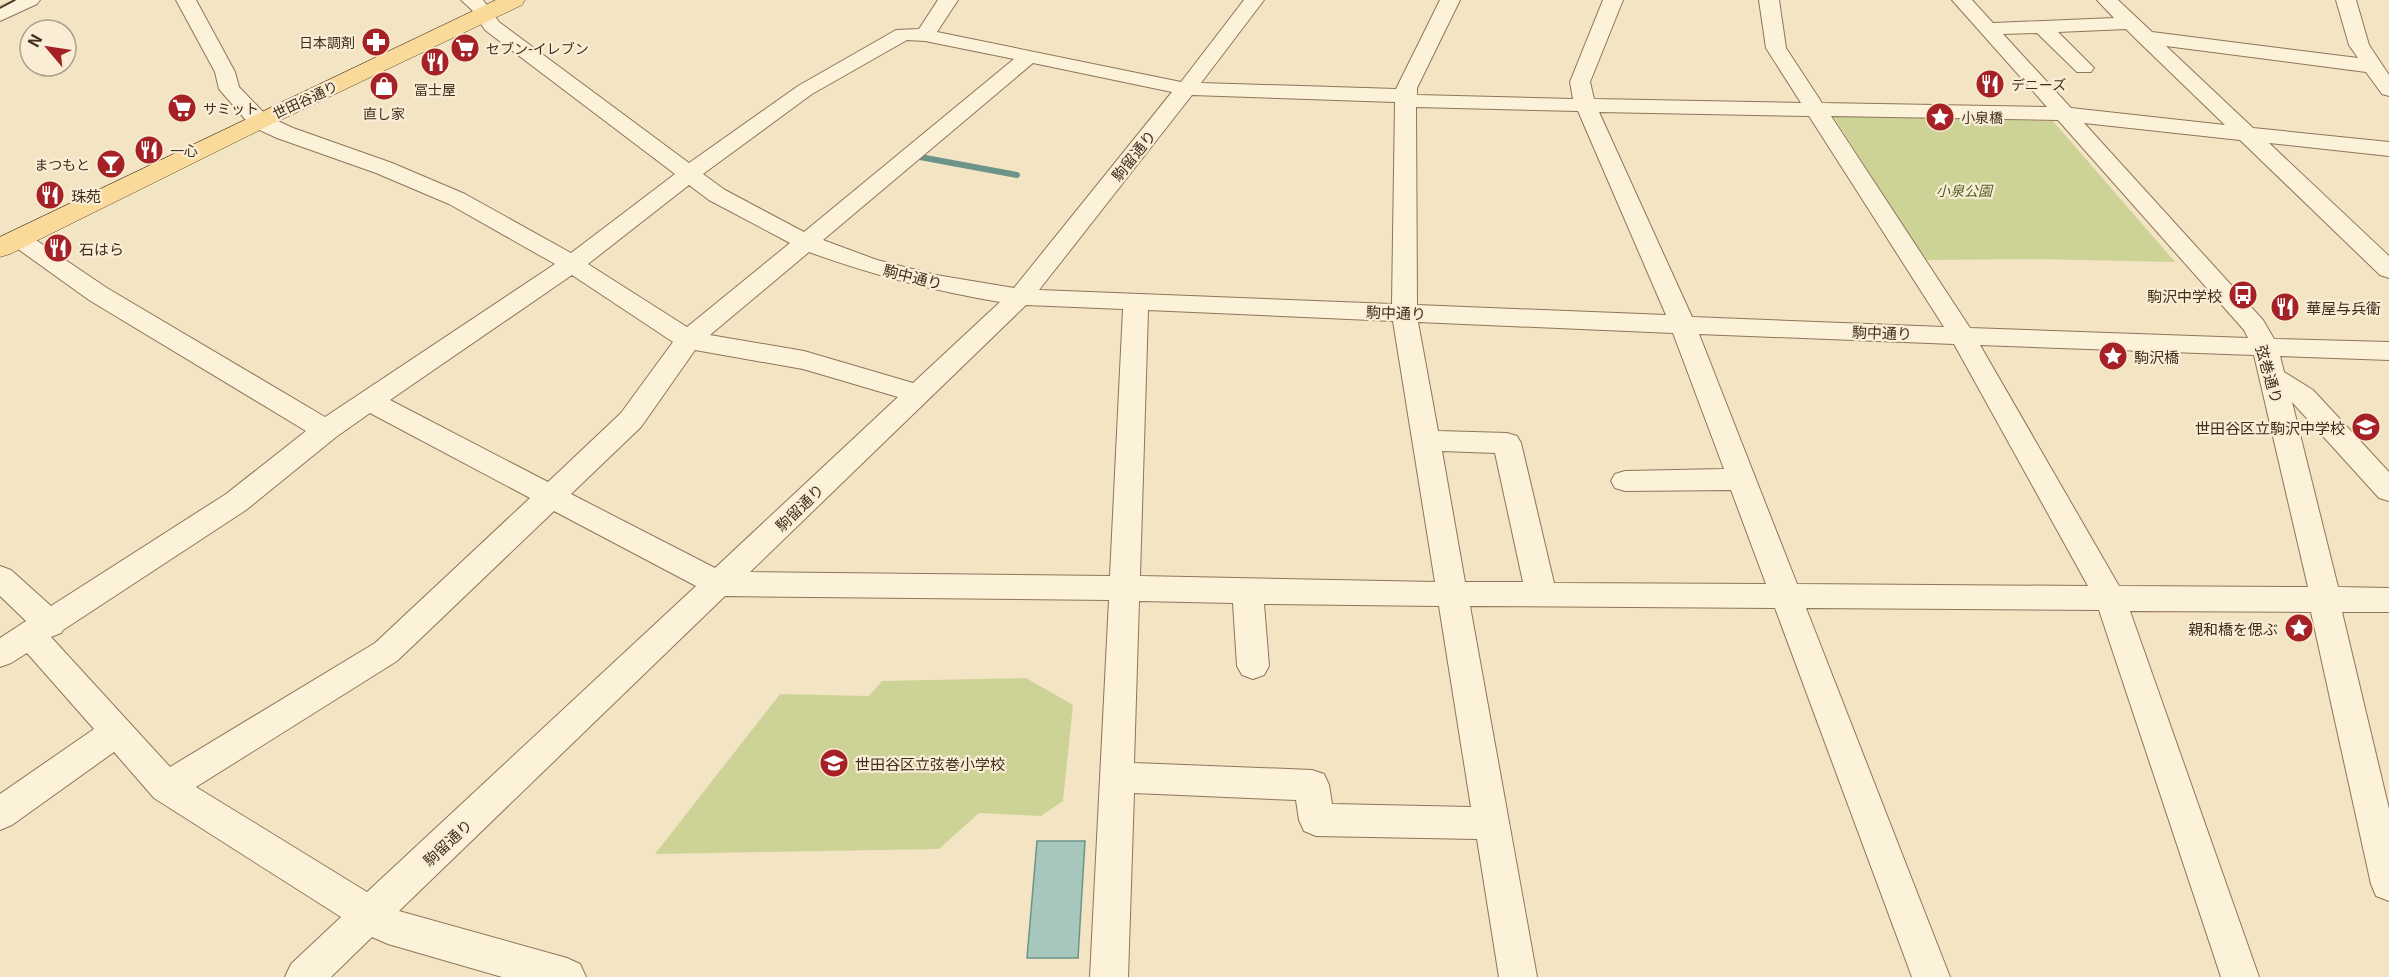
<svg xmlns="http://www.w3.org/2000/svg" width="2389" height="977" font-family="Georgia,'Noto Sans JP',serif">
  <style>
    .green { fill: #cdd397 }
    .water { fill: #a7c6bc; stroke: #6c958a; stroke-width: 1.5 }
    .lines { fill: none; stroke-linecap: round; stroke-linejoin: round }
    .stream { stroke: #6c958a; stroke-width: 6 }
    .minor-casing { stroke: #907558; stroke-width: 2 }
    .major-casing { stroke: #5e432d; stroke-width: 1 }
    .minor { fill: #fcf1d9; fill-rule: evenodd }
    .major { fill: #f9da99; fill-rule: evenodd }
    .tram { stroke: #3f2d1e; stroke-width: 1.5 }
    .labels { text-anchor: middle; dominant-baseline: central; stroke-width: 4.5; stroke-linejoin: round; paint-order: stroke }
    .far-poi-label { font-size: 14px; fill: #3f2d1e; stroke: #f9eed5; text-anchor: start }
    .far-street-label { font-size: 14px; fill: #3f2d1e; stroke: #f9eed5 }
    .far-park-label { font-size: 14px; font-style: italic; fill: #505d22; stroke: #f9eed5 }
    .street-label { font-size: 15px; fill: #3f2d1e; stroke: #f9eed5 }
    .poi-label { font-size: 15px; fill: #3f2d1e; stroke: #f9eed5; text-anchor: start }
  </style>
  <rect width="100%" height="100%" fill="#f3e4c4"/>
  <path class="green" d="M 1833,116 L 2053,121 L 2175,262 L 2034,259 L 1925,260 Z
    M 1026,678 L 1073,705 L 1063,801 L 1041,816 L 979,813 L 939,849 L 655,854 L 780,694 L 869,696 L 882,681 Z"/>
  <path class="water" d="M 1037,841 L 1085,841 L 1078,958 L 1027,958 Z"/>
  <g class="lines">
    <path class="stream" d="M 920,157 L 1017,175"/>
    <g class="minor-casing">
      <path id="minor" d="M 15,0 L 40,0 L 37,4 L 0,21 L 0,7 Z
        M 176,0 L 196,0 L 235,72 L 239,87 L 267,116 L 293,128 L 392,163 L 465,194 L 571,253 L 675,174 L 485,30 L 472,10 L 461,0 L 483,0 L 499,22 L 689,163 L 798,86 L 896,30 L 919,29 L 938,0 L 958,0 L 937,32 L 1181,82 L 1244,0 L 1264,0 L 1201,83 L 1396,89 L 1440,0 L 1460,0 L 1417,88 L 1417,95 L 1573,99 L 1570,82 L 1603,0 L 1623,0 L 1590,82 L 1594,99 L 1801,103 L 1766,48 L 1759,0 L 1779,0 L 1786,48 L 1822,103 L 2047,107 L 1952,0 L 1972,0 L 1993,23 L 2114,18 L 2097,0 L 2118,0 L 2152,32 L 2358,58 L 2349,45 L 2336,0 L 2356,0 L 2369,45 L 2389,75 L 2389,96 L 2382,94 L 2366,72 L 2166,46 L 2253,128 L 2389,142 L 2389,156 L 2269,143 L 2389,256 L 2389,278 L 2380,275 L 2240,140 L 2084,123 L 2263,320 L 2274,339 L 2389,342 L 2389,360 L 2280,356 L 2284,372 L 2313,390 L 2389,472 L 2389,501 L 2379,498 L 2292,402 L 2338,587 L 2389,588 L 2389,612 L 2342,612 L 2389,809 L 2389,901 L 2376,896 L 2371,884 L 2311,612 L 2130,611 L 2259,977 L 2221,977 L 2099,610 L 1806,608 L 1950,977 L 1912,977 L 1775,608 L 1470,606 L 1537,977 L 1499,977 L 1477,839 L 1316,836 L 1304,831 L 1299,820 L 1296,800 L 1134,793 L 1128,977 L 1090,977 L 1109,600 L 725,596 L 399,911 L 567,958 L 580,964 L 586,977 L 502,977 L 388,944 L 372,937 L 331,977 L 285,977 L 291,964 L 341,917 L 154,798 L 114,752 L 12,825 L 0,830 L 0,794 L 94,729 L 27,653 L 11,663 L 0,667 L 0,638 L 26,621 L 0,596 L 0,566 L 11,570 L 51,606 L 226,494 L 306,431 L 89,300 L 11,244 L 7,239 L 11,234 L 19,232 L 27,234 L 107,288 L 325,417 L 555,264 L 449,204 L 376,173 L 277,138 L 251,126 L 219,89 L 215,72 ZM 2126,29 L 2138,41 L 2225,125 L 2071,108 L 2003,34 L 2037,33 L 2077,72 L 2091,72 L 2094,68 L 2058,32 ZM 907,40 L 925,41 L 1014,59 L 804,232 L 725,190 L 703,174 L 812,94 ZM 1033,63 L 1172,92 L 1014,288 L 936,275 L 877,260 L 823,240 ZM 1192,95 L 1395,102 L 1392,304 L 1039,290 ZM 1416,107 L 1578,111 L 1666,315 L 1417,305 ZM 1599,112 L 1809,116 L 1944,327 L 1692,317 ZM 1831,116 L 2058,120 L 2244,330 L 2248,338 L 1970,328 ZM 689,185 L 709,200 L 790,243 L 687,327 L 588,264 ZM 809,252 C 872,275 934,291 1000,302 L 913,383 L 804,351 L 710,335 ZM 572,275 L 673,342 L 621,413 L 548,482 L 390,400 ZM 1026,305 L 1123,309 L 1110,576 L 750,572 ZM 1148,310 L 1393,321 L 1435,582 L 1140,576 ZM 1418,322 L 1673,333 L 1724,469 L 1625,471 L 1615,474 L 1611,481 L 1615,488 L 1625,491 L 1731,490 L 1766,584 L 1554,583 L 1521,443 L 1517,436 L 1507,433 L 1438,431 ZM 1699,334 L 1954,344 L 2088,586 L 1797,584 ZM 1980,345 L 2254,355 L 2308,587 L 2119,586 ZM 695,350 L 803,369 L 898,397 L 715,568 L 571,494 L 641,427 ZM 370,413 L 530,498 L 375,643 L 170,767 L 51,637 L 61,633 L 63,630 L 246,510 L 336,437 ZM 1442,451 L 1495,453 L 1523,582 L 1465,582 ZM 554,511 L 696,586 L 367,892 L 196,787 L 397,661 ZM 1139,601 L 1233,603 L 1237,666 L 1242,675 L 1253,679 L 1264,675 L 1269,666 L 1264,604 L 1439,606 L 1471,807 L 1332,804 L 1329,785 L 1324,774 L 1312,770 L 1134,763 Z"/>
    </g>
    <g class="major-casing">
      <path id="major" d="M 496,0 L 525,0 L 522,5 L 268,126 L 10,254 L 0,257 L 0,237 Z"/>
    </g>
    <use href="#minor" class="minor"/>
    <use href="#major" class="major"/>
    <path class="tram" d="M 0,8 L 15,0"/>
  </g>
  <defs>
    <g id="pharmacy-disc" transform="scale(1.5)"><circle r="9.5" fill="#a62125" stroke="#f9eed5"/><path d="M-2-6h4v4h4v4h-4v4h-4v-4h-4v-4h4Z" fill="#fff"/></g>
    <g id="supermarket-disc" transform="scale(1.5)"><circle r="9.5" fill="#a62125" stroke="#f9eed5"/><path d="M-6-5.5h2.5l.6 2H6L4.5 2H-2.5L-4.4-4H-6ZM-1.5 3.2a1.3 1.3 0 1 0 .1 0ZM3 3.2a1.3 1.3 0 1 0 .1 0Z" fill="#fff"/></g>
    <g id="restaurant-disc" transform="scale(1.5)"><circle r="9.5" fill="#a62125" stroke="#f9eed5"/><path d="M-5-6h1v4h1v-4h1v4h1v-4h1v5L-1.5 .5V6h-2V.5L-5-1ZM5-6V6H3V1.5H1.5Q1.5-4 5-6Z" fill="#fff"/></g>
    <g id="shop-disc" transform="scale(1.5)"><circle r="9.5" fill="#a62125" stroke="#f9eed5"/><path d="M-5-2.5h2.3a2.7 3.5 0 0 1 5.4 0H5L5.5 6h-11ZM-1.5-2.5h3a1.5 2.3 0 0 0-3 0Z" fill="#fff"/></g>
    <g id="sight-disc" transform="scale(1.5)"><circle r="9.5" fill="#a62125" stroke="#f9eed5"/><path d="M0-6L1.8-2.2L6-1.7L2.9 1.2L3.7 5.4L0 3.3L-3.7 5.4L-2.9 1.2L-6-1.7L-1.8-2.2Z" fill="#fff"/></g>
    <g id="bar-disc" transform="scale(1.5)"><circle r="9.5" fill="#a62125" stroke="#f9eed5"/><path d="M-6-5H6L.8 .8V4.5H3.5V6h-7V4.5H-.8V.8Z" fill="#fff"/></g>
    <g id="bus-disc" transform="scale(1.5)"><circle r="9.5" fill="#a62125" stroke="#f9eed5"/><path d="M-5-6H5V4H4V6H2V4H-2V6H-4V4H-5ZM-3.5-4V0h7V-4ZM-3.5 1.2v1.5H-2V1.2ZM2 1.2v1.5H3.5V1.2Z" fill="#fff"/></g>
    <g id="school-disc" transform="scale(1.5)"><circle r="9.5" fill="#a62125" stroke="#f9eed5"/><path d="M0-5L7-2L0 1L-7-2ZM-4 1L0 2.5L4 1V4Q0 6-4 4Z" fill="#fff"/></g>
  </defs>
  <g fill-rule="evenodd">
    <use href="#pharmacy-disc" x="376" y="42"/>
    <use href="#supermarket-disc" x="465" y="48"/>
    <use href="#restaurant-disc" x="435" y="62"/>
    <use href="#restaurant-disc" x="1990" y="84"/>
    <use href="#shop-disc" x="384" y="86"/>
    <use href="#supermarket-disc" x="182" y="108"/>
    <use href="#sight-disc" x="1940" y="117"/>
    <use href="#restaurant-disc" x="149" y="150"/>
    <use href="#bar-disc" x="111" y="164"/>
    <use href="#restaurant-disc" x="50" y="195"/>
    <use href="#restaurant-disc" x="58" y="248"/>
    <use href="#bus-disc" x="2243" y="295"/>
    <use href="#restaurant-disc" x="2285" y="307"/>
    <use href="#sight-disc" x="2113" y="356"/>
    <use href="#school-disc" x="2366" y="427"/>
    <use href="#sight-disc" x="2299" y="628"/>
    <use href="#school-disc" x="834" y="763"/>
  </g>
  <g class="labels">
    <g class="far-poi-label">
      <text x="355" y="42" text-anchor="end">日本調剤</text>
      <text x="486" y="48">セブン-イレブン</text>
      <text x="2011" y="84">デニーズ</text>
      <text x="435" y="89" text-anchor="middle">冨士屋</text>
      <text x="203" y="108">サミット</text>
      <text x="384" y="113" text-anchor="middle">直し家</text>
      <text x="1961" y="117">小泉橋</text>
      <text x="170" y="150">一心</text>
      <text x="90" y="164" text-anchor="end">まつもと</text>
    </g>
    <g class="far-street-label">
      <text transform="translate(305 99) rotate(-25)">世田谷通り</text>
    </g>
    <g class="far-park-label">
      <text x="1964" y="190">小泉公園</text>
    </g>
    <g class="street-label">
      <text transform="translate(1133 155) rotate(-51)">駒留通り</text>
      <text transform="translate(913 276) rotate(14)">駒中通り</text>
      <text transform="translate(1396 312) rotate(2)">駒中通り</text>
      <text transform="translate(1882 332) rotate(2)">駒中通り</text>
      <text transform="translate(2270 374) rotate(74)">弦巻通り</text>
      <text transform="translate(799 507) rotate(-44)">駒留通り</text>
      <text transform="translate(447 842) rotate(-43)">駒留通り</text>
    </g>
    <g class="poi-label">
      <text x="71" y="195">珠苑</text>
      <text x="79" y="248">石はら</text>
      <text x="2222" y="295" text-anchor="end">駒沢中学校</text>
      <text x="2306" y="307">華屋与兵衛</text>
      <text x="2134" y="356">駒沢橋</text>
      <text x="2345" y="427" text-anchor="end">世田谷区立駒沢中学校</text>
      <text x="2278" y="628" text-anchor="end">親和橋を偲ぶ</text>
      <text x="855" y="763">世田谷区立弦巻小学校</text>
    </g>
  </g>
  <g transform="translate(48 48) rotate(299)"><circle r="28" fill="#f9eed5" stroke="#afa18c" stroke-width="1.5"/>
  <path d="M0-4.5L10 22L0 15L-10 22Z" fill="#a62125"/>
  <text y="-9" font-size="16" font-weight="bold" text-anchor="middle" fill="#3f2d1e">N</text>
  </g>
</svg>
